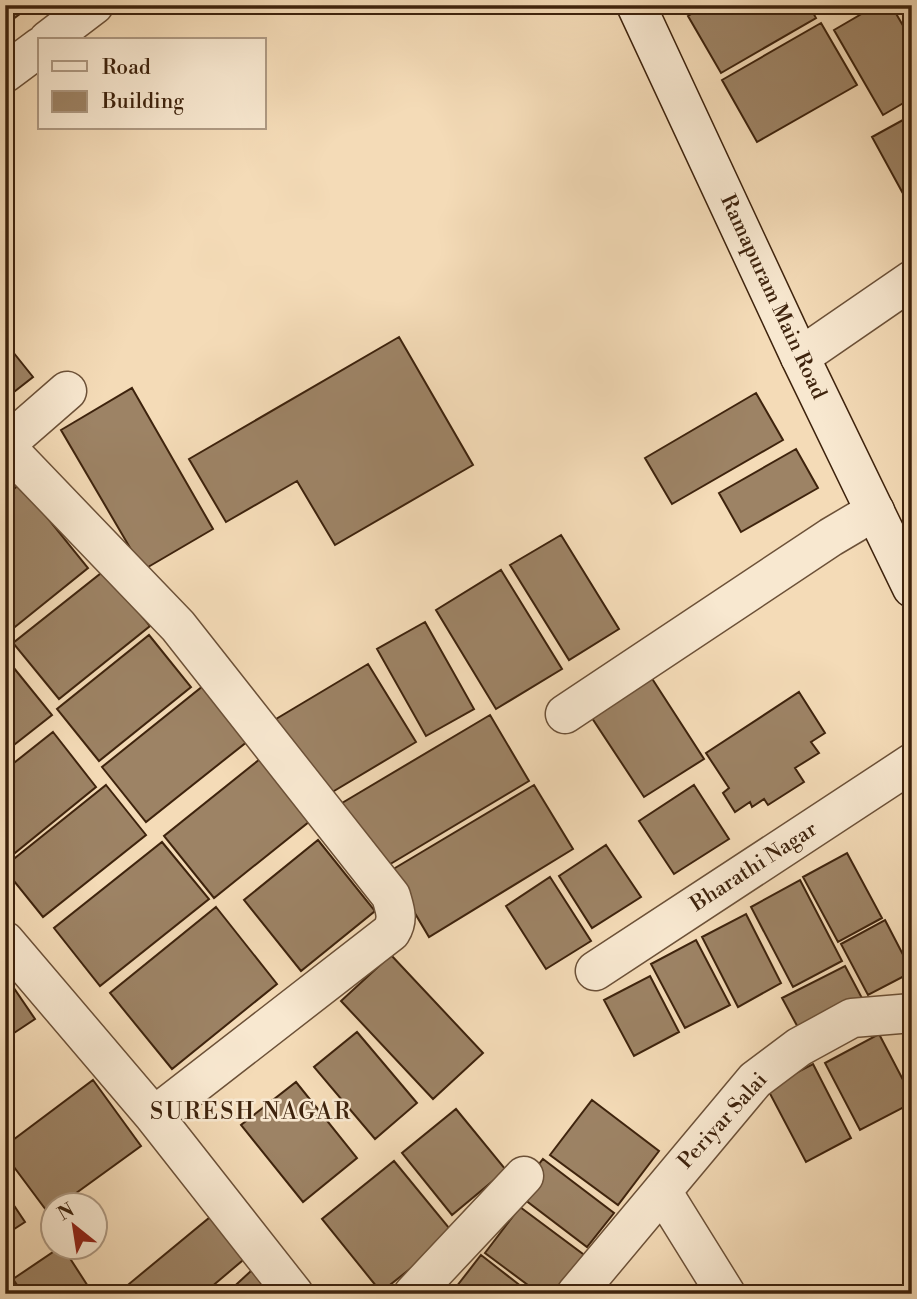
<svg xmlns="http://www.w3.org/2000/svg" width="917" height="1299" font-family="'Libre Bodoni',serif">
  <style>
    .building { fill: #9d8365; stroke: #3e230d; stroke-width: 2 }
    .lines { fill: none; stroke-linecap: round; stroke-linejoin: round }
    .street-casing { stroke: #6c5138; stroke-width: 41 }
    .secondary-casing { stroke: #3e230d; stroke-width: 41 }
    .street { stroke: #f8e8d0; stroke-width: 38 }
    .secondary { stroke: #f8e8d0; stroke-width: 38 }
    .labels { text-anchor: middle; dominant-baseline: central; stroke-width: 5; stroke-linejoin: round; paint-order: stroke }
    .street-label { font-size: 21px; fill: #3e230d; stroke: #f8e8d0 }
    .neighbourhood-label { font-size: 23px; letter-spacing: 2px; fill: #3e230d; stroke: #f8e8d0 }
  </style>
  <rect width="100%" height="100%" fill="#f4dbb7"/>
  <filter id="stains"><feTurbulence type="fractalNoise" baseFrequency=".00286" numOctaves="4"/><feColorMatrix values="0 0 0 0 .2 0 0 0 0 .09 0 0 0 0 .02 0 0 0 .5 -.17"/></filter>
  <radialGradient id="worn" r=".72"><stop offset=".6" stop-color="#630" stop-opacity="0"/><stop offset="1" stop-color="#630" stop-opacity=".3"/></radialGradient>
  <path class="building" d="M 5,5 L 32,5 L 5,25 Z
    M 706,5 L 809,5 L 816,18 L 721,73 L 688,16 Z
    M 877,5 L 891,5 L 912,41 L 912,98 L 883,115 L 834,30 Z
    M 821,23 L 857,85 L 757,142 L 722,80 Z
    M 912,115 L 912,210 L 872,137 Z
    M 399,337 L 473,465 L 335,545 L 297,481 L 226,522 L 189,459 Z
    M 5,342 L 33,377 L 5,399 Z
    M 132,388 L 213,529 L 143,570 L 61,430 Z
    M 756,393 L 783,440 L 672,504 L 645,458 Z
    M 796,449 L 818,488 L 741,532 L 719,493 Z
    M 20,484 L 88,568 L 5,635 L 5,496 Z
    M 561,535 L 619,629 L 569,660 L 510,565 Z
    M 105,570 L 150,626 L 59,699 L 13,643 Z
    M 501,570 L 562,669 L 496,709 L 436,610 Z
    M 425,622 L 474,709 L 426,736 L 377,649 Z
    M 149,635 L 191,687 L 99,761 L 57,709 Z
    M 5,657 L 52,715 L 5,752 Z
    M 368,664 L 416,742 L 324,797 L 276,719 Z
    M 651,677 L 704,759 L 644,797 L 590,715 Z
    M 203,686 L 248,741 L 146,822 L 102,767 Z
    M 799,692 L 825,733 L 811,742 L 819,753 L 795,768 L 804,782 L 768,805 L 764,799 L 752,807 L 750,802 L 735,812 L 723,793 L 729,788 L 706,753 Z
    M 490,715 L 529,781 L 382,869 L 342,803 Z
    M 53,732 L 96,787 L 10,857 L 5,851 L 5,770 Z
    M 260,759 L 310,821 L 214,898 L 164,836 Z
    M 106,785 L 146,835 L 43,917 L 5,870 L 5,866 Z
    M 534,785 L 573,849 L 429,937 L 390,871 Z
    M 694,785 L 729,839 L 674,874 L 639,821 Z
    M 318,840 L 375,911 L 301,971 L 244,900 Z
    M 162,842 L 209,899 L 100,986 L 54,928 Z
    M 606,845 L 641,897 L 592,928 L 559,876 Z
    M 847,853 L 882,918 L 838,942 L 803,877 Z
    M 550,877 L 591,941 L 546,969 L 506,906 Z
    M 800,880 L 842,961 L 793,987 L 751,907 Z
    M 216,907 L 277,984 L 172,1069 L 110,993 Z
    M 746,914 L 781,983 L 738,1007 L 702,937 Z
    M 885,920 L 912,972 L 868,995 L 841,944 Z
    M 696,940 L 730,1005 L 685,1028 L 651,964 Z
    M 391,955 L 483,1053 L 433,1099 L 341,1001 Z
    M 845,966 L 863,1000 L 801,1033 L 782,998 Z
    M 5,975 L 35,1019 L 5,1039 Z
    M 650,976 L 679,1032 L 634,1056 L 604,1000 Z
    M 357,1032 L 417,1103 L 375,1139 L 314,1067 Z
    M 879,1034 L 912,1097 L 912,1103 L 860,1130 L 825,1063 Z
    M 813,1064 L 851,1138 L 806,1162 L 767,1088 Z
    M 93,1080 L 141,1146 L 61,1204 L 52,1204 L 52,1211 L 49,1214 L 5,1155 L 5,1146 Z
    M 296,1082 L 357,1158 L 303,1202 L 241,1125 Z
    M 592,1100 L 659,1151 L 618,1205 L 550,1155 Z
    M 456,1109 L 506,1170 L 452,1215 L 402,1153 Z
    M 543,1159 L 614,1213 L 587,1247 L 516,1193 Z
    M 394,1161 L 454,1234 L 381,1292 L 322,1219 Z
    M 5,1192 L 25,1222 L 5,1235 Z
    M 520,1207 L 591,1260 L 565,1294 L 540,1294 L 485,1253 Z
    M 215,1213 L 249,1255 L 203,1294 L 138,1294 L 129,1284 Z
    M 62,1246 L 93,1294 L 23,1294 L 13,1279 Z
    M 481,1255 L 531,1294 L 457,1294 L 453,1291 Z
    M 252,1270 L 274,1294 L 226,1294 Z"/>
  <g class="lines">
    <g class="street-casing">
      <path id="street" d="M 48,40 L 94,5
        M 5,73 L 40,47
        M 800,357 L 912,280
        M 5,445 L 67,391
        M 5,446 L 178,626 L 391,896 C 395,910 399,919 391,932 L 154,1116
        M 565,714 L 831,537 L 875,511
        M 5,941 L 154,1116 L 294,1294
        M 595,971 L 912,763
        M 662,1191 L 726,1294
        M 413,1294 L 524,1176
        M 576,1294 L 755,1080 L 799,1047 L 852,1018 L 912,1013"/>
    </g>
    <g class="secondary-casing">
      <path id="secondary" d="M 636,5 L 800,357 L 912,588"/>
    </g>
    <use href="#street" class="street"/>
    <use href="#secondary" class="secondary"/>
  </g>
  <g class="labels">
    <g class="street-label">
      <text transform="translate(773 297) rotate(65)">Ramapuram Main Road</text>
      <text transform="translate(754 867) rotate(-33)">Bharathi Nagar</text>
      <text transform="translate(723 1121) rotate(-48)">Periyar Salai</text>
    </g>
    <g class="neighbourhood-label">
      <text x="251" y="1112">SURESH NAGAR</text>
    </g>
  </g>
  <rect width="917" height="1299" fill="none" stroke="#f4dbb7" stroke-width="28"/>
  <rect x="7" y="7" width="903" height="1285" fill="none" stroke="#3e230d" stroke-width="3.5"/>
  <rect x="14" y="14" width="889" height="1271" fill="none" stroke="#3e230d" stroke-width="2"/>
  <rect x="38" y="38" width="228" height="91" fill="#f8e8d0" stroke="#ae9982" stroke-width="2"/>
  <rect x="52" y="61" width="35" height="10" fill="#f8e8d0" stroke="#ae9982" stroke-width="2"/>
  <text x="102" y="74" font-size="21" fill="#3e230d">Road</text>
  <rect x="52" y="91" width="35" height="21" fill="#9d8365" stroke="#ae9982" stroke-width="2"/>
  <text x="102" y="108" font-size="21" fill="#3e230d">Building</text>
  <g transform="translate(74 1226) rotate(330)"><circle r="33" fill="#f8e8d0" stroke="#ae9982" stroke-width="2"/>
  <path d="M0-5L12 26L0 18L-12 26Z" fill="#8f2418"/>
  <text y="-10" font-size="19" font-weight="bold" text-anchor="middle" fill="#3e230d">N</text>
  </g>
  <rect width="100%" height="100%" filter="url(#stains)"/>
  <rect width="100%" height="100%" fill="url(#worn)"/>
</svg>
